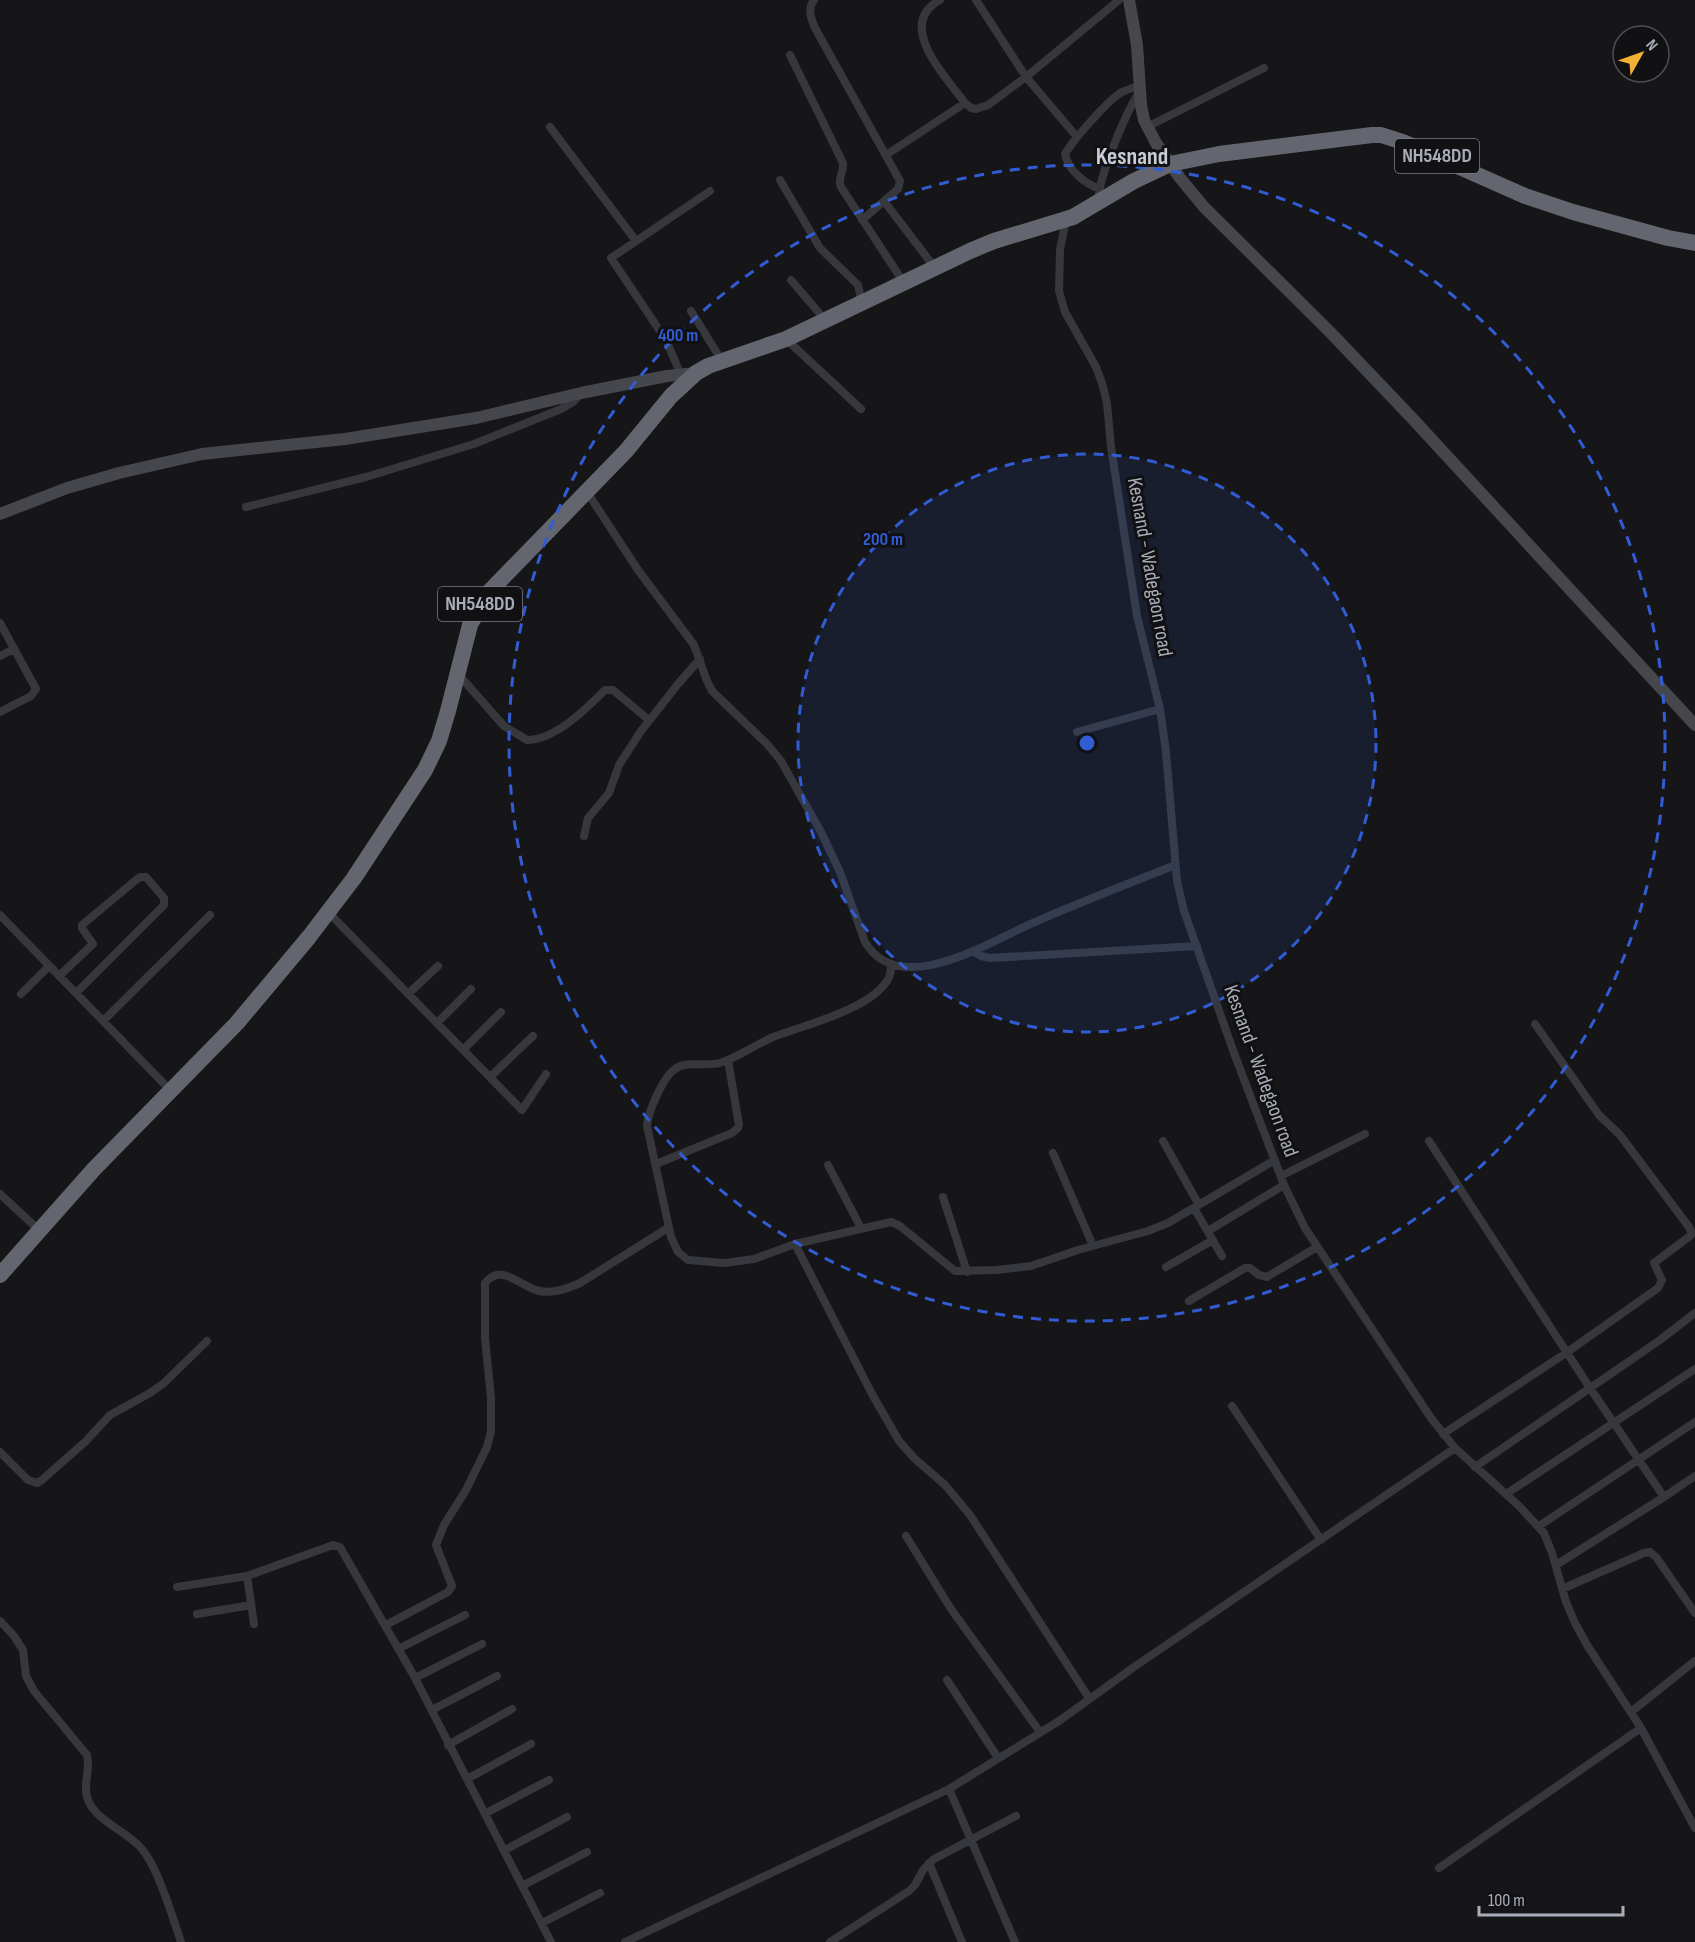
<svg xmlns="http://www.w3.org/2000/svg" width="1695" height="1942" font-family="'Sofia Sans Condensed',sans-serif">
  <style>
    .lines { fill: none; stroke-linecap: round; stroke-linejoin: round }
    .street { stroke: #37383d; stroke-width: 8 }
    .secondary { stroke: #45474d; stroke-width: 12 }
    .highway { stroke: #63666e; stroke-width: 16 }
    .ring { fill: none; stroke: #325cd3; stroke-width: 3; stroke-dasharray: 10 8 }
    .labels { text-anchor: middle; dominant-baseline: central; stroke-width: 6; stroke-linejoin: round; paint-order: stroke }
    .shield { fill: #111113; stroke: #7b7e86; stroke-width: 1.5 }
    .shield-label { font-size: 20px; font-weight: bold; fill: #a8adb8 }
    .street-label { font-size: 21px; fill: #a8adb8; stroke: #111113 }
    .quarter-label { font-size: 24px; font-weight: bold; fill: #c9ccd4; stroke: #111113 }
    .centre { fill: #325cd3; stroke: #111113; stroke-width: 3 }
    .ring-label { font-size: 18px; text-anchor: middle; font-weight: bold; fill: #325cd3; stroke: #111113; stroke-width: 6; stroke-linejoin: round; paint-order: stroke }
  </style>
  <rect width="100%" height="100%" fill="#161618"/>
  <g class="lines">
    <path class="street" d="M 814,0 C 807,9 811,18 815,28 L 900,181 L 898,189 L 862,220
      M 940,0 C 894,25 947,78 965,103 L 971,108 L 976,109 L 988,105 L 1026,77 L 1119,0
      M 976,0 L 1026,77 L 1077,137
      M 790,55 L 843,163 C 844,173 837,178 841,187 L 904,283
      M 550,127 L 636,241
      M 1147,127 L 1264,68
      M 886,155 L 965,103
      M 780,180 L 820,248 L 858,285 L 862,303
      M 1100,189 C 1085,184 1068,170 1065,154 C 1073,140 1109,99 1122,92 C 1128,89 1134,87 1140,86
      M 1099,193 C 1103,168 1126,112 1140,91
      M 884,201 L 935,268
      M 1066,220 L 1060,249 L 1059,291 L 1065,312 L 1096,367 L 1102,383 L 1107,403 L 1111,447 L 1137,616 L 1160,709 L 1166,752 L 1177,881 L 1184,911 L 1234,1053 L 1284,1185 L 1305,1228 L 1431,1418 L 1455,1448 L 1519,1506 L 1544,1533 L 1552,1553 L 1566,1602 L 1575,1623 L 1587,1645 L 1641,1728 L 1695,1828
      M 791,280 L 826,321
      M 691,311 L 722,361
      M 786,339 L 861,409
      M 681,375 L 666,340 L 611,258 L 710,191
      M 587,492 L 638,570 L 694,645 L 707,681 L 712,691 L 767,744 L 781,761 L 821,832 L 840,872 L 865,942 C 900,1001 992,940 1035,922 C 1081,902 1128,884 1175,865
      M 246,507 L 366,477 L 474,444 L 561,409 L 573,402 L 581,393
      M 0,623 L 36,689 L 31,696 L 0,712
      M 0,656 L 14,649
      M 458,674 L 504,726 L 527,740 C 555,740 586,709 605,690 L 613,690 L 649,720
      M 1077,732 L 1160,709
      M 584,836 L 588,818 L 609,793 L 619,765 L 641,731 L 678,684 L 700,659
      M 328,912 L 522,1110 L 546,1074
      M 0,915 L 170,1090
      M 973,951 L 981,956 L 990,958 L 1197,946
      M 891,964 C 891,970 891,976 887,981 C 868,1010 805,1025 773,1037 C 755,1045 738,1057 720,1063 C 706,1067 687,1060 675,1069 C 663,1077 648,1112 647,1126 L 671,1237 L 678,1252 L 688,1260 L 725,1263 L 754,1259 L 795,1244 L 891,1222 L 900,1226 L 955,1271 L 996,1270 L 1031,1266 L 1078,1250 L 1148,1231 L 1168,1223 L 1275,1160
      M 59,976 L 93,944 L 82,928 L 82,925 L 136,880 L 140,877 L 146,877 L 164,898 L 164,905 L 76,993
      M 21,994 L 49,966
      M 408,994 L 438,966
      M 103,1021 L 210,915
      M 437,1023 L 471,989
      M 463,1050 L 501,1012
      M 490,1077 L 533,1036
      M 1163,1141 L 1199,1205
      M 1429,1141 L 1590,1388 L 1664,1497 L 1556,1565
      M 1053,1153 L 1093,1246
      M 656,1164 L 732,1133 L 738,1128 L 739,1125 L 728,1060
      M 828,1165 L 861,1228
      M 1281,1176 L 1365,1134
      M 0,1194 L 40,1231
      M 943,1197 L 967,1272
      M 1194,1208 L 1222,1256
      M 1208,1231 L 1284,1185
      M 795,1244 L 872,1394 L 899,1441 L 914,1458 L 945,1485 L 970,1515 L 1089,1698
      M 1166,1267 L 1213,1240
      M 1189,1301 L 1245,1268 L 1250,1268 L 1259,1275 L 1267,1277 L 1317,1247
      M 1232,1406 L 1321,1540
      M 1443,1434 L 1566,1353 L 1658,1288 L 1662,1280 L 1654,1263 L 1690,1236 L 1692,1233 L 1689,1227 L 1620,1135 L 1599,1115 L 1535,1024
      M 0,1452 L 28,1480 L 37,1483 L 42,1480 L 86,1441 L 110,1415 L 150,1393 L 164,1383 L 207,1341
      M 1475,1467 L 1660,1340 L 1695,1313
      M 1506,1494 L 1695,1369
      M 1664,1497 L 1695,1476
      M 1539,1526 L 1695,1422
      M 906,1536 L 951,1609 L 1040,1732
      M 247,1576 L 254,1624
      M 177,1587 L 247,1576 L 333,1545 L 340,1547 L 415,1678 L 551,1942
      M 1562,1589 L 1644,1553 L 1650,1552 L 1656,1557 L 1695,1613
      M 197,1614 L 251,1605
      M 0,1621 L 14,1636 L 23,1650 L 26,1676 L 34,1691 L 87,1755 C 91,1770 82,1785 88,1800 C 97,1822 127,1831 142,1849 C 159,1870 172,1916 181,1942
      M 386,1625 L 448,1592 L 452,1586 L 436,1545 L 444,1525 L 466,1490 L 487,1447 L 491,1431 L 491,1398 L 485,1338 L 485,1283 C 502,1262 520,1287 539,1291 C 553,1294 567,1289 580,1283 L 668,1228
      M 398,1649 L 465,1615
      M 415,1678 L 482,1644
      M 947,1680 L 998,1758
      M 432,1710 L 497,1676
      M 1631,1712 L 1695,1661
      M 448,1745 L 512,1709
      M 467,1779 L 531,1744
      M 949,1789 L 1015,1942
      M 486,1813 L 549,1780
      M 505,1850 L 567,1817
      M 929,1863 L 962,1942
      M 1439,1868 L 1641,1728
      M 522,1886 L 587,1852
      M 542,1923 L 600,1893
      M 625,1942 L 949,1789 L 1059,1721 L 1134,1667 L 1455,1448
      M 830,1942 L 909,1891 L 915,1885 L 923,1870 L 934,1859 L 1016,1816"/>
    <path class="secondary" d="M 1129,0 L 1137,45 L 1141,105 L 1144,120 L 1156,143 L 1180,178 L 1204,207 L 1330,332 L 1411,417 L 1695,725
      M 0,514 L 67,488 L 119,473 L 202,454 L 345,439 L 476,418 L 581,393 L 667,376 L 696,373"/>
    <path class="highway" d="M 0,1275 L 94,1169 L 237,1023 L 309,937 L 354,878 L 425,770 L 439,741 L 448,711 L 470,625 L 486,595 L 626,451 L 671,396 L 696,373 L 708,366 L 786,339 L 970,251 L 994,241 L 1073,217 L 1134,181 L 1170,164 L 1219,154 L 1372,135 L 1381,135 L 1403,142 L 1525,196 L 1573,212 L 1668,238 L 1695,243"/>
  </g>
  <circle cx="1087" cy="743" r="289" fill="#325cd3" fill-opacity=".12"/>
  <g class="ring">
    <circle cx="1087" cy="743" r="289"/>
    <circle cx="1087" cy="743" r="578"/>
  </g>
  <g class="labels">
    <g class="shield">
      <rect x="1395" y="139" width="84" height="34" rx="4.5"/>
      <rect x="438" y="587" width="84" height="34" rx="4.5"/>
    </g>
    <g class="shield-label">
      <text x="1437" y="156">NH548DD</text>
      <text x="480" y="604">NH548DD</text>
    </g>
    <g class="street-label">
      <text transform="translate(1150 567) rotate(80)">Kesnand - Wadegaon road</text>
      <text transform="translate(1261 1071) rotate(70)">Kesnand - Wadegaon road</text>
    </g>
    <g class="quarter-label">
      <text x="1132" y="156">Kesnand</text>
    </g>
  </g>
  <circle cx="1087" cy="743" r="9" class="centre"/>
  <g class="ring-label">
    <text x="678" y="341">400 m</text>
    <text x="883" y="545">200 m</text>
  </g>
  <g transform="translate(1641 54) rotate(50)"><circle r="28" fill="#111113" stroke="#4d4f55" stroke-width="1.5"/>
  <path d="M0-4.5L10 22L0 15L-10 22Z" fill="#f2b134"/>
  <text y="-9" font-size="16" font-weight="bold" text-anchor="middle" fill="#a8adb8">N</text>
  </g>
  <path d="M1479 1906v9h144v-9" fill="none" stroke="#a8adb8" stroke-width="3"/>
  <text x="1488" y="1906" font-size="18" fill="#a8adb8" stroke="#111113" stroke-width="4.5" paint-order="stroke">100 m</text>
</svg>
